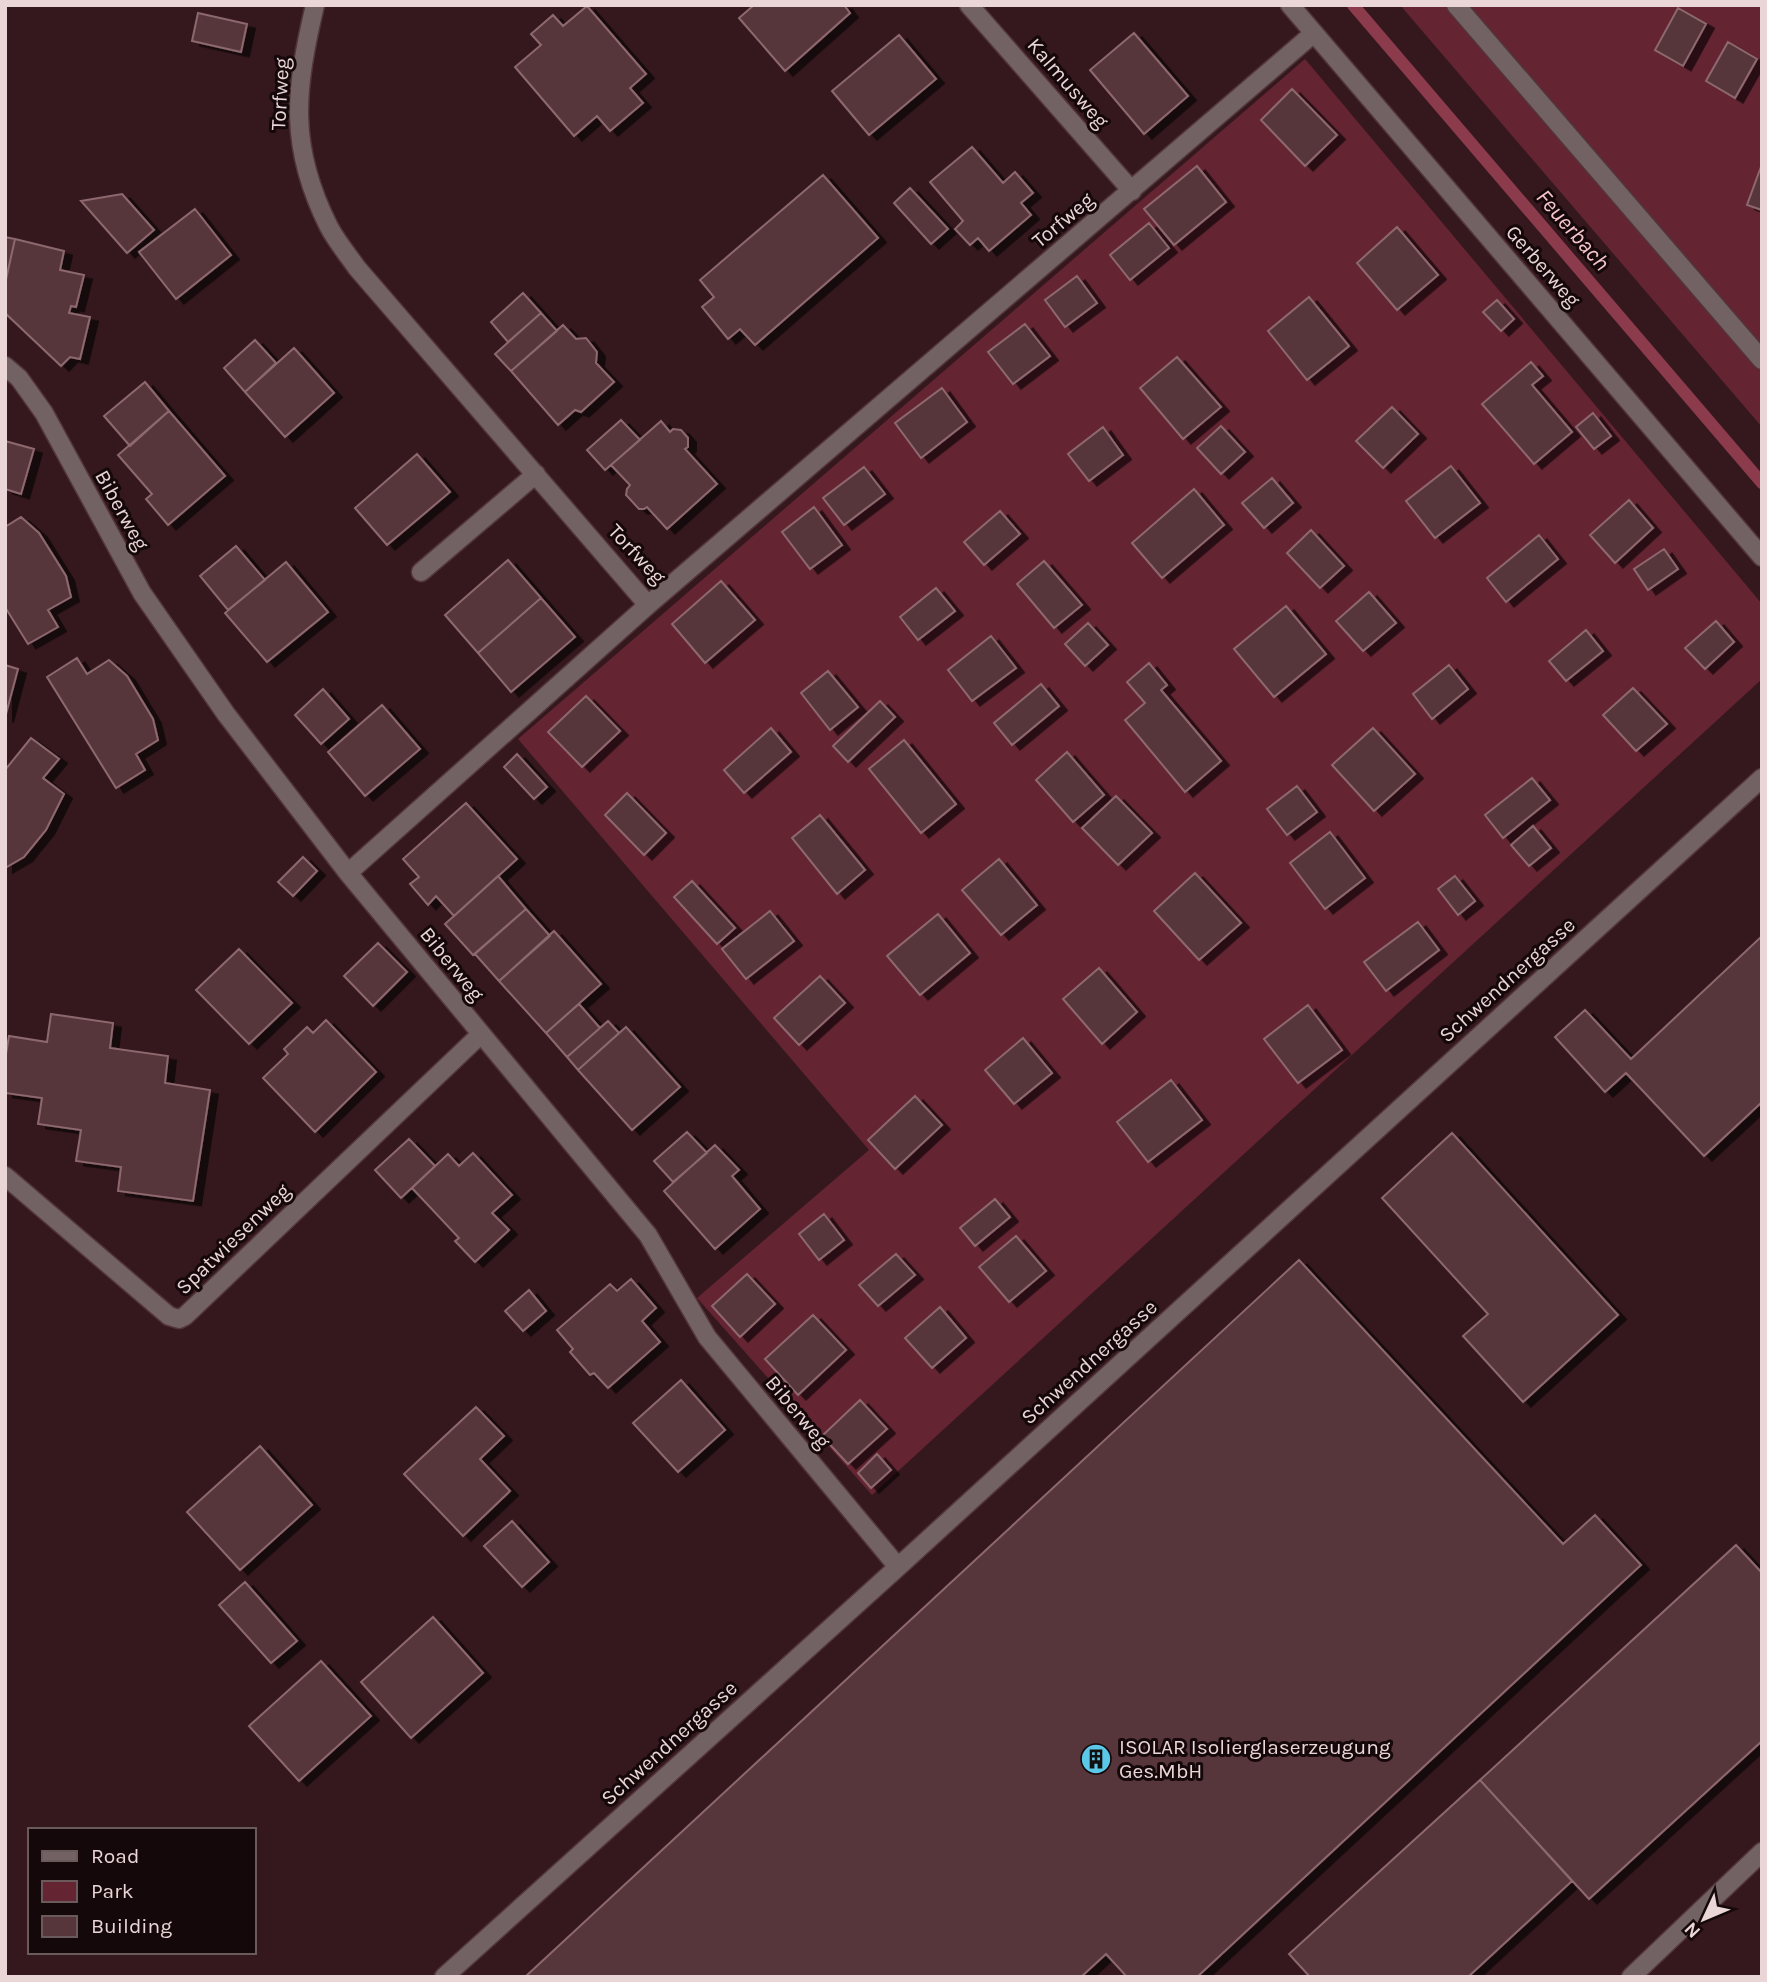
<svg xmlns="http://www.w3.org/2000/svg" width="1767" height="1982" font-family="Karla,sans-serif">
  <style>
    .green { fill: #652432 }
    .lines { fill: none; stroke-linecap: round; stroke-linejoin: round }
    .stream { stroke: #8c3b4c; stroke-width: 12 }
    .building { fill: #57363b; stroke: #8d686e; stroke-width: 2; filter: url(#shadow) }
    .minor-casing { stroke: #52363b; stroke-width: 21 }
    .minor { stroke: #736264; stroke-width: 18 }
    .labels { text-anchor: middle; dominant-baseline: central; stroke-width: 6; stroke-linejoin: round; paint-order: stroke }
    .street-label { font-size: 21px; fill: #ead5d7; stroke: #14080a }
    .poi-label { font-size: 21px; fill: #ead5d7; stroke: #14080a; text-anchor: start }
    .water-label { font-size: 23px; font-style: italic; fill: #f6c5cb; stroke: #14080a }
  </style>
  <defs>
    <filter id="shadow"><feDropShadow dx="8" dy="4.5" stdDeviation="0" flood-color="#0009"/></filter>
  </defs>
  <rect width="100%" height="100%" fill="#35181d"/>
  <path class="green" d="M 1400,5 L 1762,5 L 1762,427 Z
    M 1305,59 L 1762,604 L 1762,679 L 872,1495 L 697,1298 L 869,1150 L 518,739 Z"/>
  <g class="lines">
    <path class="stream" d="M 1353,5 L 1762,483"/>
  </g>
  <path class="building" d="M 754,5 L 844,5 L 850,13 L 785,71 L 739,18 Z
    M 587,6 L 646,74 L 630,88 L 643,103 L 610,131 L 597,116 L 574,136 L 515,67 L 541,45 L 531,34 L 553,15 L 563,26 Z
    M 1678,8 L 1706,24 L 1683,66 L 1655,50 Z
    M 198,13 L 247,24 L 241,52 L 192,41 Z
    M 1134,33 L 1188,96 L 1144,134 L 1090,70 Z
    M 899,35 L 936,79 L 869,135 L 832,91 Z
    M 1728,42 L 1757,59 L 1735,98 L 1706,81 Z
    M 1292,89 L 1337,135 L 1305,166 L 1261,120 Z
    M 972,147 L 1003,183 L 1015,172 L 1033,193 L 1021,203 L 1031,215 L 989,251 L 978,238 L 970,245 L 955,229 L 963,221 L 930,182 Z
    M 1762,164 L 1762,210 L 1747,205 Z
    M 1197,166 L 1226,202 L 1174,245 L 1144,209 Z
    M 823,175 L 878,238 L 755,345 L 740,329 L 728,339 L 702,307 L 714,297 L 700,280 Z
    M 910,188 L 948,229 L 931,244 L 894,203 Z
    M 122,194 L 154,230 L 127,253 L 81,201 Z
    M 195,209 L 231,255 L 176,299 L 139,252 Z
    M 1149,223 L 1169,248 L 1130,280 L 1110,255 Z
    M 1397,227 L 1438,275 L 1397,310 L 1357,263 Z
    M 5,237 L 15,239 L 5,284 Z
    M 15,239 L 64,251 L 60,270 L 84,275 L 76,307 L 71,306 L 69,313 L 90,317 L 80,359 L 70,357 L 61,366 L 5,313 L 5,284 Z
    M 1077,276 L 1097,303 L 1065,327 L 1045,300 Z
    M 523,293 L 541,313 L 508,342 L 491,322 Z
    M 1309,297 L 1349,346 L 1307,380 L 1268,331 Z
    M 1497,300 L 1514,319 L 1501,331 L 1483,312 Z
    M 541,313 L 557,331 L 511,371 L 495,354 Z
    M 1025,324 L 1050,356 L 1013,384 L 988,352 Z
    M 563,325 L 576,339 L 586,338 L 597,352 L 596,363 L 614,382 L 581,412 L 575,410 L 558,425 L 511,371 Z
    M 255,340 L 276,363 L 245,392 L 224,368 Z
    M 294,348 L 334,393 L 285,437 L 245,392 Z
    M 1177,357 L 1221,407 L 1183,439 L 1140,388 Z
    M 1531,362 L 1543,376 L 1532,385 L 1572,432 L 1534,464 L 1482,404 Z
    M 145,382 L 169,411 L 130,446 L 104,416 Z
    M 942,388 L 967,422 L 921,458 L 895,423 Z
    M 1392,407 L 1418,434 L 1383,468 L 1356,441 Z
    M 169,411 L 225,476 L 168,525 L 146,499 L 152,494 L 118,455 Z
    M 1593,413 L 1611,436 L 1594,449 L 1576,427 Z
    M 621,420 L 640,440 L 605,470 L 587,450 Z
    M 661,421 L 670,432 L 673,429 L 681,430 L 688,438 L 688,447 L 685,449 L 717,484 L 667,529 L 647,507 L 644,509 L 639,509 L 626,495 L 627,489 L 630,485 L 611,465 Z
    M 1221,426 L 1245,452 L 1221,474 L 1197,448 Z
    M 1103,427 L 1123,455 L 1089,481 L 1068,454 Z
    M 5,441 L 34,449 L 21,494 L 5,489 Z
    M 417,454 L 450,492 L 387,545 L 355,508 Z
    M 1451,466 L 1480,503 L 1435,538 L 1406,501 Z
    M 864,467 L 885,494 L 844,525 L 823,498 Z
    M 1272,478 L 1293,503 L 1264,528 L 1242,503 Z
    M 1194,489 L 1224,525 L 1162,578 L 1132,543 Z
    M 1629,500 L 1653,528 L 1615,563 L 1590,535 Z
    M 814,507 L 842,545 L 810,569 L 782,532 Z
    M 1000,511 L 1020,534 L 984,565 L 964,542 Z
    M 21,517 L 39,533 L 66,576 L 71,597 L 48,610 L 58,627 L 28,644 L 5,607 L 5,527 Z
    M 1311,530 L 1344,566 L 1320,588 L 1287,553 Z
    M 1539,535 L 1558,559 L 1506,602 L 1487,578 Z
    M 236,546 L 265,580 L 228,610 L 200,576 Z
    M 1664,549 L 1678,569 L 1648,590 L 1634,569 Z
    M 508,560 L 541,598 L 478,653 L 445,615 Z
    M 1044,561 L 1082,605 L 1054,628 L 1017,584 Z
    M 286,562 L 328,612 L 267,662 L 225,613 Z
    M 721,581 L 755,620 L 705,663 L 672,624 Z
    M 936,588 L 955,611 L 918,640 L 900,617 Z
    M 1369,592 L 1396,623 L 1363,651 L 1336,621 Z
    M 541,598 L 575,637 L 511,692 L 478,653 Z
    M 1286,606 L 1326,654 L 1274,697 L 1234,649 Z
    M 1716,621 L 1734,642 L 1705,669 L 1685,648 Z
    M 1088,623 L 1108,645 L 1085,666 L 1065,644 Z
    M 1586,630 L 1603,651 L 1566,681 L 1549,661 Z
    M 991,636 L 1016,668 L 972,701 L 948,670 Z
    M 77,658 L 87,674 L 109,660 L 127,676 L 153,719 L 158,740 L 136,754 L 145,770 L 116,788 L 47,677 Z
    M 1149,663 L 1167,685 L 1161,690 L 1221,761 L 1185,792 L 1125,720 L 1145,703 L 1127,682 Z
    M 5,665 L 18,669 L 5,718 Z
    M 1449,665 L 1468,689 L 1432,719 L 1413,694 Z
    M 828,671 L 858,707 L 830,730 L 801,693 Z
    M 1041,684 L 1059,706 L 1012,745 L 994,723 Z
    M 1633,688 L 1667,724 L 1636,751 L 1603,715 Z
    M 323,689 L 349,719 L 321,744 L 295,715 Z
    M 586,696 L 620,731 L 582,767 L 548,732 Z
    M 880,701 L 895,717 L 848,762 L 833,746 Z
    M 382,705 L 420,749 L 365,796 L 328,752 Z
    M 771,728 L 791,752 L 744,793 L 724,770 Z
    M 1373,728 L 1415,774 L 1374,811 L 1332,765 Z
    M 31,738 L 59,759 L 43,778 L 64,794 L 46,830 L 24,857 L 5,868 L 5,770 Z
    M 904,740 L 956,804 L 921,833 L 869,769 Z
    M 1067,752 L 1104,795 L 1073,822 L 1036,780 Z
    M 517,754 L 547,787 L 534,799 L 504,767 Z
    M 1532,778 L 1550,800 L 1503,838 L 1485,815 Z
    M 1297,786 L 1317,812 L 1287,835 L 1267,809 Z
    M 627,793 L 666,833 L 644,855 L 605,815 Z
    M 1116,796 L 1152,833 L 1118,865 L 1082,828 Z
    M 466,803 L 517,859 L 454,916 L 436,896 L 428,905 L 410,884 L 419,877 L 403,859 Z
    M 820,815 L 865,870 L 837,894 L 792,838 Z
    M 1533,826 L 1551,848 L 1529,866 L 1511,845 Z
    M 1330,832 L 1365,878 L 1325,909 L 1290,863 Z
    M 303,857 L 317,871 L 293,896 L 278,882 Z
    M 999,859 L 1037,905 L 1001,935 L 962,890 Z
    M 1195,873 L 1241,923 L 1199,960 L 1154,911 Z
    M 498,876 L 526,909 L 473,955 L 445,924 Z
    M 1455,876 L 1475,901 L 1458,915 L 1438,889 Z
    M 692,881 L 735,928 L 717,944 L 674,897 Z
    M 526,909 L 550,936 L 499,981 L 475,954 Z
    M 770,911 L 794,941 L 746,979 L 722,949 Z
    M 938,914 L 970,953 L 920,995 L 887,956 Z
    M 1418,922 L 1439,950 L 1386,991 L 1364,962 Z
    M 554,931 L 601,984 L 546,1033 L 499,981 Z
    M 1762,936 L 1762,1102 L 1704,1156 L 1626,1073 L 1605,1092 L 1555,1037 L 1585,1010 L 1631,1059 Z
    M 378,943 L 407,972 L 373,1006 L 344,976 Z
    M 239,949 L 292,1003 L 249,1044 L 196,990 Z
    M 1099,968 L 1137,1012 L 1102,1044 L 1063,999 Z
    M 820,976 L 845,1003 L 799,1045 L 774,1018 Z
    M 579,1004 L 600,1028 L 567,1057 L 546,1033 Z
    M 1308,1005 L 1342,1050 L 1298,1083 L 1264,1039 Z
    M 51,1014 L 113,1023 L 110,1048 L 168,1056 L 165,1083 L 210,1090 L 193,1201 L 118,1191 L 121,1167 L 76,1161 L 81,1130 L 38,1124 L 42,1098 L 5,1093 L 5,1060 L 9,1036 L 47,1042 Z
    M 326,1020 L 376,1072 L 315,1132 L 263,1078 L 288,1054 L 284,1049 L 307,1027 L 313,1033 Z
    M 608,1021 L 619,1033 L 578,1070 L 567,1057 Z
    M 626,1027 L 680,1087 L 632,1130 L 578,1070 Z
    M 1023,1038 L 1052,1073 L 1014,1104 L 985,1070 Z
    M 1171,1080 L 1202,1120 L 1148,1162 L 1117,1122 Z
    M 915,1096 L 942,1125 L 895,1169 L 868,1140 Z
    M 687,1132 L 707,1153 L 673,1182 L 654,1161 Z
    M 1452,1133 L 1618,1315 L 1523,1402 L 1463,1336 L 1488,1314 L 1382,1198 Z
    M 409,1139 L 435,1166 L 401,1198 L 375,1170 Z
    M 715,1145 L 739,1170 L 732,1176 L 760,1209 L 715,1249 L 664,1191 Z
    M 473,1153 L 512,1195 L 492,1213 L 509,1230 L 475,1262 L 455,1241 L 459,1238 L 412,1188 L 448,1154 L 459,1166 Z
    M 995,1199 L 1010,1217 L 975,1246 L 960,1228 Z
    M 824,1214 L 844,1240 L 819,1260 L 799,1234 Z
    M 1016,1236 L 1046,1271 L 1009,1302 L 979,1267 Z
    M 896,1254 L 915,1275 L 878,1306 L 859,1285 Z
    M 1299,1260 L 1563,1544 L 1595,1515 L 1641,1565 L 1197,1977 L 1127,1977 L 1106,1954 L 1081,1977 L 525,1977 Z
    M 747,1274 L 775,1304 L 740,1337 L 712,1306 Z
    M 631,1279 L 656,1308 L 642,1321 L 660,1342 L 608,1388 L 594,1373 L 590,1375 L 570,1352 L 573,1349 L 557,1330 L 610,1284 L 617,1291 Z
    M 529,1290 L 546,1311 L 523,1331 L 505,1311 Z
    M 940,1307 L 966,1338 L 932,1368 L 905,1338 Z
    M 813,1315 L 846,1350 L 798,1395 L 765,1359 Z
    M 681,1380 L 725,1430 L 678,1472 L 633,1423 Z
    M 860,1400 L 887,1429 L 848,1464 L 822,1436 Z
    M 476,1407 L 504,1436 L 480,1459 L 510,1491 L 463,1536 L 404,1474 Z
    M 260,1446 L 312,1505 L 240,1570 L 187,1512 Z
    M 877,1454 L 891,1470 L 871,1488 L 858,1473 Z
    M 512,1521 L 549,1562 L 522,1587 L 484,1546 Z
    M 1736,1545 L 1762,1573 L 1762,1741 L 1589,1899 L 1480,1780 Z
    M 245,1582 L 297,1641 L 271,1663 L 219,1605 Z
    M 433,1617 L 483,1673 L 411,1738 L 361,1682 Z
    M 321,1661 L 371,1716 L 299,1781 L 249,1726 Z
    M 1480,1780 L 1572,1881 L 1468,1977 L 1310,1977 L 1289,1954 Z"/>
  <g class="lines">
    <g class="minor-casing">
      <path id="minor" d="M 315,5 C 295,90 288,146 329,227 C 337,242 348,255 357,268 L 648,605 L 1314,33
        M 969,5 L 1132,191
        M 1290,5 L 1762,557
        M 1456,5 L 1762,360
        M 5,366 L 19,378 L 44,413 L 142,593 L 226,714 L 348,873 L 648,1235 L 707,1337 L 898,1567
        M 421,572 L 536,474
        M 348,873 L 648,605
        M 5,1176 L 169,1316 L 179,1319 L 185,1316 L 481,1034
        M 444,1977 L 898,1567 L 1762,778
        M 1631,1977 L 1762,1852"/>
    </g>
    <use href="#minor" class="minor"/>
  </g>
  <defs>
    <g id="building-disc" transform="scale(1.575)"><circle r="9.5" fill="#5bc8e7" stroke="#14080a"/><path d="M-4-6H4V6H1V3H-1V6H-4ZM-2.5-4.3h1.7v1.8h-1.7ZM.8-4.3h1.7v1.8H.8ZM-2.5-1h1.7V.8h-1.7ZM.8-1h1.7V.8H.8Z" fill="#111"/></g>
  </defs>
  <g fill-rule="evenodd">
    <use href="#building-disc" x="1096" y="1759"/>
  </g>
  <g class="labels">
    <g class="street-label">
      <text transform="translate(1068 83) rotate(49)">Kalmusweg</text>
      <text transform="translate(280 94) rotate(-87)">Torfweg</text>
      <text transform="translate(1063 220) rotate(-40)">Torfweg</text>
      <text transform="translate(1543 266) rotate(49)">Gerberweg</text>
      <text transform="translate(122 510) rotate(61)">Biberweg</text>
      <text transform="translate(637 554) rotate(47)">Torfweg</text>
      <text transform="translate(452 964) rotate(51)">Biberweg</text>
      <text transform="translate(1507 980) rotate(-42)">Schwendnergasse</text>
      <text transform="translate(233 1239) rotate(-44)">Spatwiesenweg</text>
      <text transform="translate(1089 1362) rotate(-42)">Schwendnergasse</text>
      <text transform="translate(798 1412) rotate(50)">Biberweg</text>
      <text transform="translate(669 1743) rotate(-42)">Schwendnergasse</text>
    </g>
    <g class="poi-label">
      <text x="1119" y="1747">ISOLAR Isolierglaserzeugung<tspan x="1119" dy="24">Ges.MbH</tspan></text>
    </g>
    <g class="water-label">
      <text transform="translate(1573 230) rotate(49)">Feuerbach</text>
    </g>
  </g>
  <rect width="1767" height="1982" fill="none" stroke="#ead5d7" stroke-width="14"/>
  <rect x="28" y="1828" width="228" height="126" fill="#14080a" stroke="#6a5a5c" stroke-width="2"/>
  <rect x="42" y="1851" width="35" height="10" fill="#736264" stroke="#6a5a5c" stroke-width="2"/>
  <text x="91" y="1863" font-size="21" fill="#ead5d7">Road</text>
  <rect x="42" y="1881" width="35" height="21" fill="#652432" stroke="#6a5a5c" stroke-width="2"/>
  <text x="91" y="1898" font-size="21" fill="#ead5d7">Park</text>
  <rect x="42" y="1916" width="35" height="21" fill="#57363b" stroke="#6a5a5c" stroke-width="2"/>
  <text x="91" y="1933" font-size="21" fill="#ead5d7">Building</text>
  <g transform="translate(1704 1919) rotate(226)" stroke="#14080a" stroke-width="5" paint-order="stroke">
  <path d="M0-5L12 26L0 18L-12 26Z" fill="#ead5d7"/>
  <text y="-10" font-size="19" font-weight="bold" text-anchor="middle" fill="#ead5d7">N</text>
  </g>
</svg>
